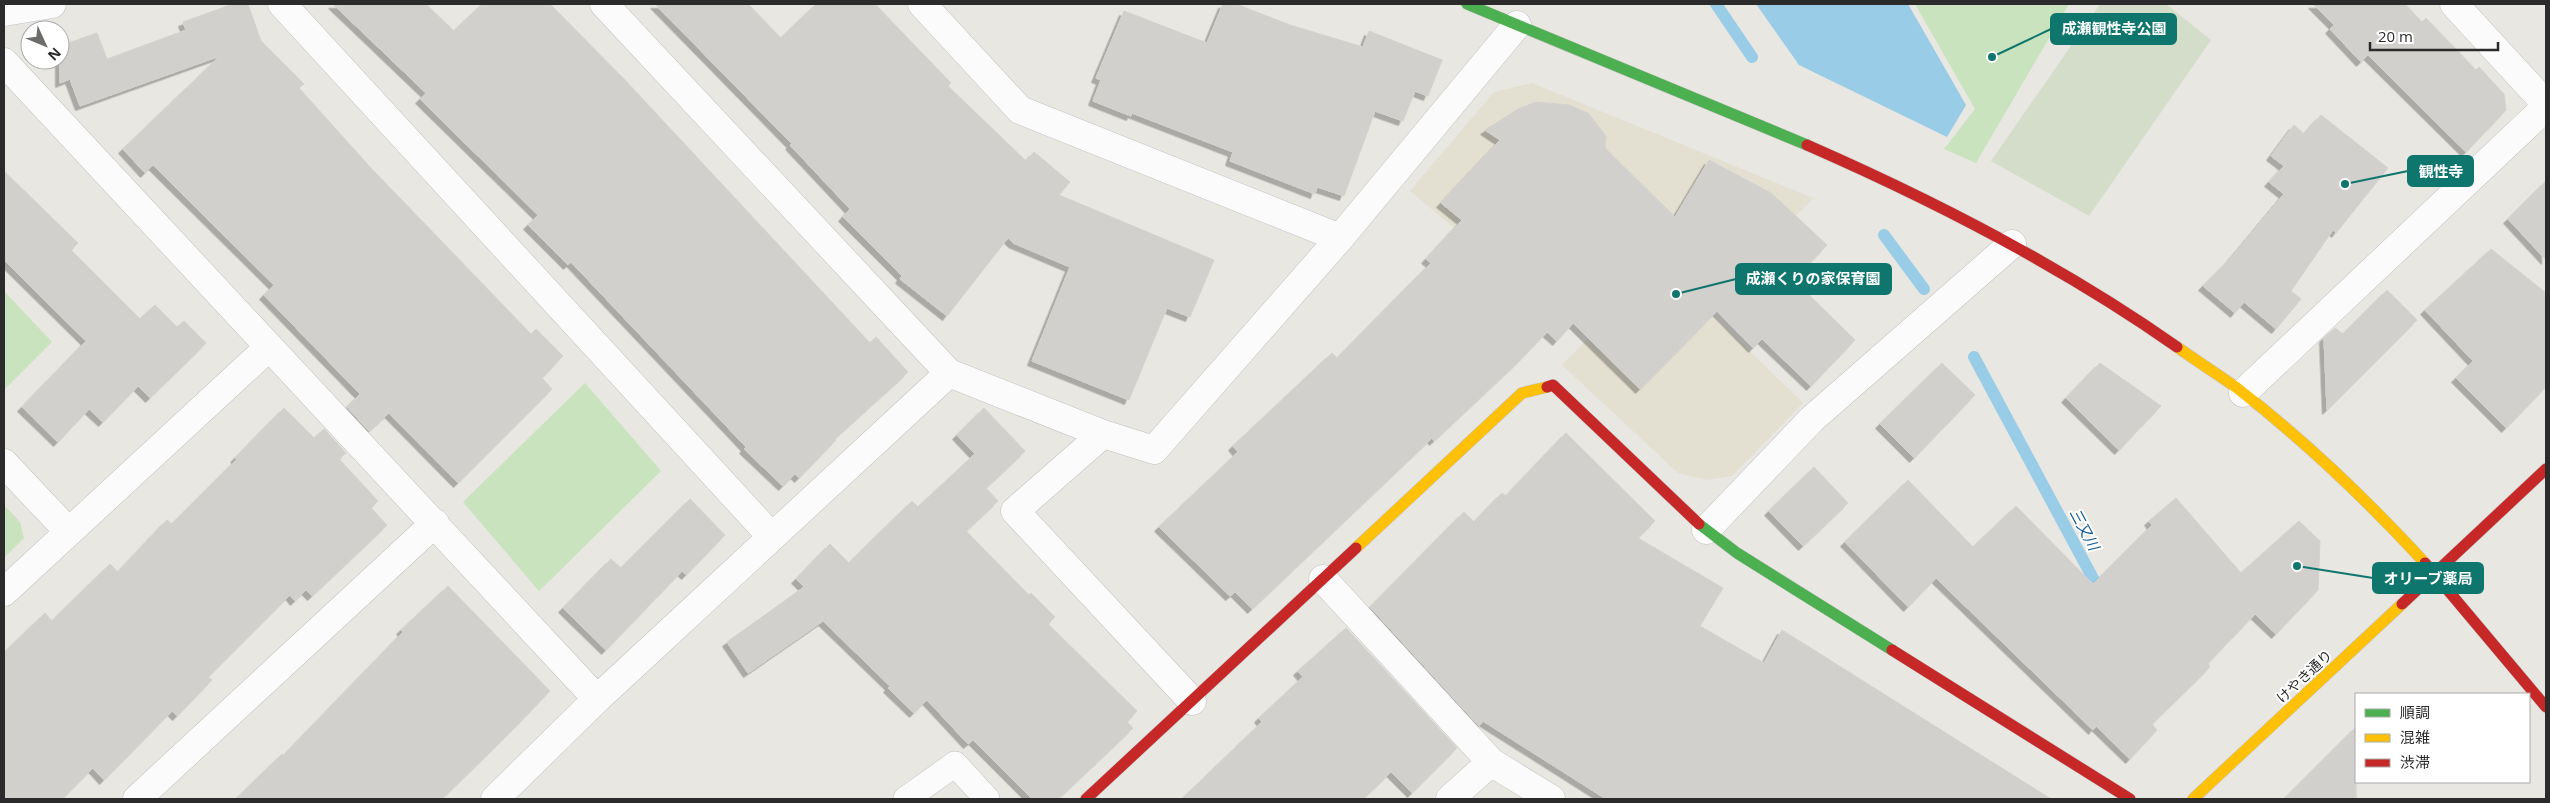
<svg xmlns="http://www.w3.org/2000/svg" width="2550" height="803" font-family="'Open Sans','Noto Sans JP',sans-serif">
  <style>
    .education { fill: #e3dfd1 }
    .green { fill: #c8e3bd }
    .cemetery { fill: #d4ddca }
    .water { fill: #99cce7 }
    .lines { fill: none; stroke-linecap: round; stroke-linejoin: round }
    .stream { stroke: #99cce7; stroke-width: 12 }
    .building { fill: #d2d0cd; stroke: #d4d2ce; filter: url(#shadow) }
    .lane-casing { stroke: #c2c2c2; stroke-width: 26 }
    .street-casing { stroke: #c2c2c2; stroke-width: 29 }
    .fast-casing { stroke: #c2c2c2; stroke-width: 12 }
    .slow-casing { stroke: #c2c2c2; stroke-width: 12 }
    .jam-casing { stroke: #c2c2c2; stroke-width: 12 }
    .lane { stroke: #fcfbfb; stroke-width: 25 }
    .street { stroke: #fcfbfb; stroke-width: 28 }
    .fast { stroke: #4caf50; stroke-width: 11 }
    .slow { stroke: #ffc107; stroke-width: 11 }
    .jam { stroke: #c62828; stroke-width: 11 }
    .labels { text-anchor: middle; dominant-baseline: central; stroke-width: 4; stroke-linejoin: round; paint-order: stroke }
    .street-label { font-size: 14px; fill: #2b2b2b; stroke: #fff }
    .water-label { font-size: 15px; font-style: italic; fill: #145e97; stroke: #fff }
    .leader { fill: none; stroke: #0f766e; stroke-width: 2 }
    .callout-dot { fill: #0f766e; stroke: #fff; stroke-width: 2 }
    .callout { fill: #0f766e; stroke: #0f766e; stroke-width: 2 }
    .callout-label { font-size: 15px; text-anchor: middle; font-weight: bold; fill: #fff }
  </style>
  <defs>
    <filter id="shadow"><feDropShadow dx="-4.5" dy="4.5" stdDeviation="0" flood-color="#0004"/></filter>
  </defs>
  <rect width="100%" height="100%" fill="#e8e7e2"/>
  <path class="education" d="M 1532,83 L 1813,198 L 1707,309 L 1803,403 L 1732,476 L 1706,480 L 1678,473 L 1562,365 L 1659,265 L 1515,279 L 1410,191 L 1494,92 Z"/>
  <path class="green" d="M 1915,4 L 2069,4 L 1976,163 L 1944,149 L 1975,109 Z
    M 4,291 L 52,342 L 4,390 Z
    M 585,383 L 661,471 L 539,591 L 463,502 Z
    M 4,505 L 20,522 L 24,538 L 4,558 Z"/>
  <path class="cemetery" d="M 2100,4 L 2166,4 L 2211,40 L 2089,216 L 1991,161 Z"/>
  <path class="water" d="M 1756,4 L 1908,4 L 1966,105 L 1947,137 L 1799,65 Z"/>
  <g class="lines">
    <path class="stream" d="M 1716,4 L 1752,57
      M 1884,235 L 1924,289
      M 1974,357 L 2103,597"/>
  </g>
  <path class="building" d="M 233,4 L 248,4 L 261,41 L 304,84 L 299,88 L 370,167 L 531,334 L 536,329 L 563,356 L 542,378 L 552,389 L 458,483 L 389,413 L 369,431 L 347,407 L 360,394 L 264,295 L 274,285 L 153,165 L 145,173 L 123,149 L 220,56 L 80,106 L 70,79 L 60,83 L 60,46 L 97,33 L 107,59 L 186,30 L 183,22 Z
    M 333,4 L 426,4 L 454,31 L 482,4 L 550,4 L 625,80 L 870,343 L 876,337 L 908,372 L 834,439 L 836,440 L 799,478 L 795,474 L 783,486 L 744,449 L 746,447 L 571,262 L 568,265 L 528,225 L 538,215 L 420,99 L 426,93 Z
    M 655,4 L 748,4 L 781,38 L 816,4 L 875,4 L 951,83 L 948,86 L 1026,161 L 1034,152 L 1070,182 L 1059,195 L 1214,260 L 1190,317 L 1167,308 L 1129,400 L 1032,361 L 1070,267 L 1013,243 L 1008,238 L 947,316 L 900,279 L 902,276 L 843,217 L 850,209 L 790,145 L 792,144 Z
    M 1223,4 L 1236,4 L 1290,25 L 1363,47 L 1369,31 L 1442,60 L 1428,96 L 1415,91 L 1403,121 L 1375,111 L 1344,196 L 1317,187 L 1315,194 L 1230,161 L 1233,152 L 1132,113 L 1131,116 L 1093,101 L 1101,80 L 1096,78 L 1124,11 L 1207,43 Z
    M 2313,4 L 2405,4 L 2422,22 L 2426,18 L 2476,70 L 2479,67 L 2504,94 L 2506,110 L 2466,152 L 2368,55 L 2361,62 L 2330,29 L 2334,25 Z
    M 1536,102 L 1569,105 L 1588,113 L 1606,136 L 1605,148 L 1675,217 L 1709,160 L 1771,193 L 1827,245 L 1794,280 L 1855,340 L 1811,386 L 1762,339 L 1753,348 L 1717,311 L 1640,389 L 1573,323 L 1557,341 L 1547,332 L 1519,361 L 1434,441 L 1432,438 L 1252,609 L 1235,592 L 1230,596 L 1159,527 L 1238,452 L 1233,446 L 1332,353 L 1337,358 L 1431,263 L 1426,259 L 1462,220 L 1441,203 L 1500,140 L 1485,130 L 1518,109 Z
    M 2321,115 L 2388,168 L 2336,233 L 2333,230 L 2291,291 L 2301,299 L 2276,329 L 2244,302 L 2235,313 L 2203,286 L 2231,258 L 2284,194 L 2269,182 L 2284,166 L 2271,156 L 2294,125 L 2304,134 Z
    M 4,171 L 78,243 L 71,250 L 140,319 L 155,305 L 177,327 L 184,321 L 206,343 L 150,398 L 138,386 L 103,422 L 89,409 L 58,442 L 22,407 L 86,341 L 4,260 Z
    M 2546,181 L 2546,260 L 2508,219 Z
    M 2491,249 L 2546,293 L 2546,387 L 2506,428 L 2456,378 L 2473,361 L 2425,310 Z
    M 2387,290 L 2417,320 L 2327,410 L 2324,338 L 2335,328 L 2343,334 Z
    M 1942,363 L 1975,395 L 1914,458 L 1880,424 Z
    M 2100,363 L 2161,406 L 2119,450 L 2066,398 Z
    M 284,408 L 314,438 L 324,429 L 346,453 L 339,459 L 378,501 L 371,508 L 387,525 L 312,596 L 306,590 L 295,601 L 290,595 L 208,677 L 212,680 L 177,716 L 172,711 L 104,780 L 93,768 L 62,799 L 4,799 L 4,653 L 45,613 L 52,621 L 110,564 L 118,572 L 167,520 L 172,524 L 237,459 L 235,458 Z
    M 984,408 L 1025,451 L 986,488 L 998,501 L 966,531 L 1029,595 L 1031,593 L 1055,617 L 1048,624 L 1137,711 L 1127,722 L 1133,728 L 1058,799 L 1032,799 L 973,740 L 968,744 L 927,700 L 914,713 L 888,688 L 890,686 L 823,621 L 748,673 L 727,642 L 804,587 L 796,579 L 830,544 L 849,563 L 912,501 L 918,507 L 975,454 L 957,435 Z
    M 1566,433 L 1655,521 L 1638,538 L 1723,588 L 1700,626 L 1764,663 L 1782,630 L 2051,799 L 1606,799 L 1483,721 L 1479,726 L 1370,607 L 1464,512 L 1474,522 L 1502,493 L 1506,496 Z
    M 1814,467 L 1848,503 L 1803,546 L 1769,511 Z
    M 1908,480 L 1973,547 L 2016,506 L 2093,584 L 2152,525 L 2149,521 L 2176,498 L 2241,573 L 2299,521 L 2320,541 L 2318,590 L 2276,634 L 2255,614 L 2208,663 L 2210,667 L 2152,724 L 2157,730 L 2130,759 L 2096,726 L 2093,730 L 1936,578 L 1908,607 L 1845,542 Z
    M 690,499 L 725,535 L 686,575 L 682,571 L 606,650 L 563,608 L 611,559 L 621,568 Z
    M 448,586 L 550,691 L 508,734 L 442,799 L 236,799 L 282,754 L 283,756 L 403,632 L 401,630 Z
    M 1346,628 L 1457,748 L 1412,793 L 1391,772 L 1363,799 L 1182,799 L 1262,722 L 1259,718 L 1303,677 L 1298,671 Z
    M 2356,727 L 2356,799 L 2284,799 Z"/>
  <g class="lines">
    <g class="lane-casing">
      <path id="lane" d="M 906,799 L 955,764 L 987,799"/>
    </g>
    <g class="street-casing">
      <path id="street" d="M 282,4 L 772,537
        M 604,4 L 949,373 L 1103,434 L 1154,450 L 1340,238 L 1517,25
        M 922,4 L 1020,110 L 1340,238
        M 2454,4 L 2546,104
        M 4,12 L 52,4
        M 4,62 L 597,699
        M 2243,393 L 2546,107
        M 1103,434 L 1015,511 L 1192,701
        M 4,463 L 69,532
        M 1706,530 L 1812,419 L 2012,244
        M 1323,579 L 1491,762 L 1551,799
        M 4,592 L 269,347
        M 137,799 L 435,523
        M 495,799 L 597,699 L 949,373
        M 1450,799 L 1491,762"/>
    </g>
    <g class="fast-casing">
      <path id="fast" d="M 1467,4 L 1807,145
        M 1699,524 L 1737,553 L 1892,650"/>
    </g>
    <g class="slow-casing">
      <path id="slow" d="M 2177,347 C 2197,361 2217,374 2237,388 C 2304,440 2367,500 2425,563
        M 1356,548 L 1522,393 L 1547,387
        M 2193,799 L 2402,604"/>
    </g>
    <g class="jam-casing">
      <path id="jam" d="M 1807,145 C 1935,201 2062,266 2177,347
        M 1547,387 L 1553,385 L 1699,524
        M 2425,563 L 2546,707
        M 2402,604 L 2546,469
        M 1892,650 L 2130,799
        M 1086,799 L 1356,548"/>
    </g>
    <use href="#lane" class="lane"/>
    <use href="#street" class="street"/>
    <use href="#fast" class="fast"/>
    <use href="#slow" class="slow"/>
    <use href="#jam" class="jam"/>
  </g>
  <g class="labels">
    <g class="street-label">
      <text transform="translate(2304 676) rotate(-43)">けやき通り</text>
    </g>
    <g class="water-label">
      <text transform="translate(2085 529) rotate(62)">三又川</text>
    </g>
  </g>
  <path class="leader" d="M1992 57L2051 29M2345 184L2408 171M1676 294L1736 279M2297 566L2373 578"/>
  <g class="callout-dot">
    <circle cx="1992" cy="57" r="5"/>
    <circle cx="2345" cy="184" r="5"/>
    <circle cx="1676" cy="294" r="5"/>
    <circle cx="2297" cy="566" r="5"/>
  </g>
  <g class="callout">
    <rect x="2051" y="14" width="125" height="30" rx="5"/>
    <rect x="2408" y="156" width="65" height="30" rx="5"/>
    <rect x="1736" y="264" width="155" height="30" rx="5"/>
    <rect x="2373" y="563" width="110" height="30" rx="5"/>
  </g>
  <g class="callout-label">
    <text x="2114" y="34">成瀬観性寺公園</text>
    <text x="2441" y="177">観性寺</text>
    <text x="1813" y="284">成瀬くりの家保育園</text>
    <text x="2428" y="584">オリーブ薬局</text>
  </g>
  <rect width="2550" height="803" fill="none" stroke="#2b2b2b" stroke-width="10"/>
  <rect x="2355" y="693" width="175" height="90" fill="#ffffff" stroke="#aaaaaa"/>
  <rect x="2365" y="709" width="25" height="8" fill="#4caf50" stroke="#aaaaaa"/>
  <text x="2400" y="718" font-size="15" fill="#2b2b2b">順調</text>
  <rect x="2365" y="734" width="25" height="8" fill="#ffc107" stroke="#aaaaaa"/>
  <text x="2400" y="743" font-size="15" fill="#2b2b2b">混雑</text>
  <rect x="2365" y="759" width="25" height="8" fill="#c62828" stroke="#aaaaaa"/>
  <text x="2400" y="768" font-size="15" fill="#2b2b2b">渋滞</text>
  <g transform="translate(45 45) rotate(134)"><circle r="24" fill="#ffffff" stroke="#aaaaaa"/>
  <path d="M0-4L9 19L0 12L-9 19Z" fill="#6d6d6b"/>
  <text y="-8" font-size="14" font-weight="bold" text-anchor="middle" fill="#2b2b2b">N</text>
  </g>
  <path d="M2370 42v8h128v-8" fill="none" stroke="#2b2b2b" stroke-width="2.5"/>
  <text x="2378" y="42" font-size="15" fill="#2b2b2b" stroke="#ffffff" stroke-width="4" paint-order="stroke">20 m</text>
</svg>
